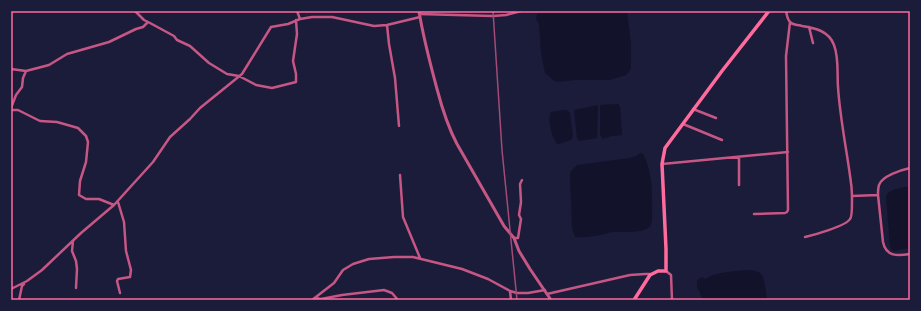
<svg xmlns="http://www.w3.org/2000/svg" width="921" height="311" font-family="'DM Sans',sans-serif">
  <style>
    .water { fill: #12122b }
    .lines { fill: none; stroke-linecap: round; stroke-linejoin: round }
    .minor { stroke: #c65784; stroke-width: 2.5 }
    .tertiary { stroke: #c65784; stroke-width: 3 }
    .secondary { stroke: #ff6b9d; stroke-width: 3.5 }
    .rail { stroke: #a44b75; stroke-width: 1.5 }
    .neatline { fill: none; stroke: #ff6b9d; stroke-width: 1.5 }
  </style>
  <rect width="100%" height="100%" fill="#1b1b3a"/>
  <path class="water" d="M 539,11 L 627,11 L 631,44 L 631,69 L 626,75 L 610,80 L 575,80 L 557,82 L 553,80 L 545,73 L 541,53 L 539,24 L 537,21 L 536,17 Z
    M 618,104 L 620,107 L 622,132 L 622,135 L 612,136 L 603,139 L 600,135 L 600,105 Z
    M 598,105 L 597,138 L 579,141 L 577,138 L 574,110 Z
    M 564,110 L 567,110 L 570,113 L 573,136 L 571,140 L 559,144 L 557,144 C 552,138 547,119 551,112 Z
    M 640,153 L 643,154 C 654,174 652,199 652,221 L 650,227 C 639,234 625,231 613,232 C 610,232 607,234 604,234 C 595,236 584,238 575,237 L 572,228 L 570,175 L 571,171 L 577,165 L 630,158 L 636,156 Z
    M 910,186 L 910,248 L 893,251 L 890,247 L 886,196 C 891,188 902,188 910,186 Z
    M 751,270 C 754,271 758,271 761,274 C 765,278 766,294 767,300 L 703,300 L 699,291 L 697,287 L 697,280 L 702,277 L 705,279 C 719,271 735,271 751,270 Z"/>
  <g class="lines">
    <path class="minor" d="M 135,11 L 144,20 L 150,23 L 174,36 L 177,40 L 190,46 L 209,63 L 227,74 L 239,76 L 256,85 L 272,88 L 296,82 L 296,74 L 293,61 L 297,34 L 296,20
      M 297,11 L 300,19
      M 786,11 C 787,15 787,19 790,22 C 793,25 798,25 802,26 C 815,28 829,31 834,45 C 839,58 837,73 838,87 C 840,119 847,151 851,183 C 852,189 853,216 850,219 C 846,226 814,235 805,237
      M 419,14 L 493,16 L 506,15 L 521,11
      M 387,25 L 389,44 L 395,78 L 399,126
      M 809,27 L 813,43
      M 11,69 L 26,71 L 49,65 L 67,54 L 109,42 L 136,29 L 143,27 L 148,22
      M 11,108 L 16,95 L 22,87 L 23,78 L 26,71
      M 693,109 L 716,118
      M 11,110 L 18,110 L 40,121 L 57,122 L 78,128 L 86,136 L 88,142 L 86,162 L 80,181 L 79,195 L 86,199 L 99,199 L 114,205
      M 683,124 L 722,140
      M 662,164 L 788,152
      M 400,175 L 403,217 L 420,258
      M 739,185 L 739,157
      M 878,195 C 878,192 878,188 879,185 C 882,176 901,170 910,168
      M 852,196 L 878,195 L 883,242 C 886,257 898,256 910,254
      M 118,202 L 124,222 L 126,251 L 131,270 L 130,277 L 118,279 L 117,281 L 120,293
      M 754,214 L 785,213 L 787,212 L 788,210 L 786,56 L 790,22
      M 514,238 L 518,238 L 521,219 L 519,215 L 521,202 L 520,184 L 522,180
      M 73,241 L 72,251 L 76,261 L 77,269 L 76,288
      M 666,271 L 671,275 L 672,300
      M 11,289 L 27,281 L 42,270 L 81,233 L 114,205 L 153,162 L 170,137 L 190,119 L 200,108 L 242,74 L 271,27 L 288,24 L 300,19 L 312,17 L 332,17 L 374,26 L 387,25 L 420,17
      M 510,291 L 511,300
      M 547,294 L 630,275 L 645,274 L 650,274
      M 315,298 L 321,299 L 342,295 L 384,290 L 392,293 L 398,300
      M 19,300 L 22,286 L 24,284
      M 312,300 L 334,283 L 343,270 L 353,264 L 369,259 L 394,257 L 413,257 L 462,269 L 488,279 L 510,291 L 517,293 L 528,293 L 545,290"/>
    <path class="tertiary" d="M 419,11 C 423,37 430,63 437,89 C 442,108 448,127 457,144 L 504,226 L 514,238 L 519,251 L 530,269 L 551,300"/>
    <path class="secondary" d="M 634,300 L 650,275 L 658,271 L 666,271 L 666,249 L 662,164 L 665,148 L 722,71 L 769,11"/>
    <path class="rail" d="M 493,11 L 502,150 L 517,300"/>
  </g>
  <rect width="921" height="311" fill="none" stroke="#1b1b3a" stroke-width="24"/>
  <rect x="12" y="12" width="897" height="287" class="neatline"/>
</svg>
